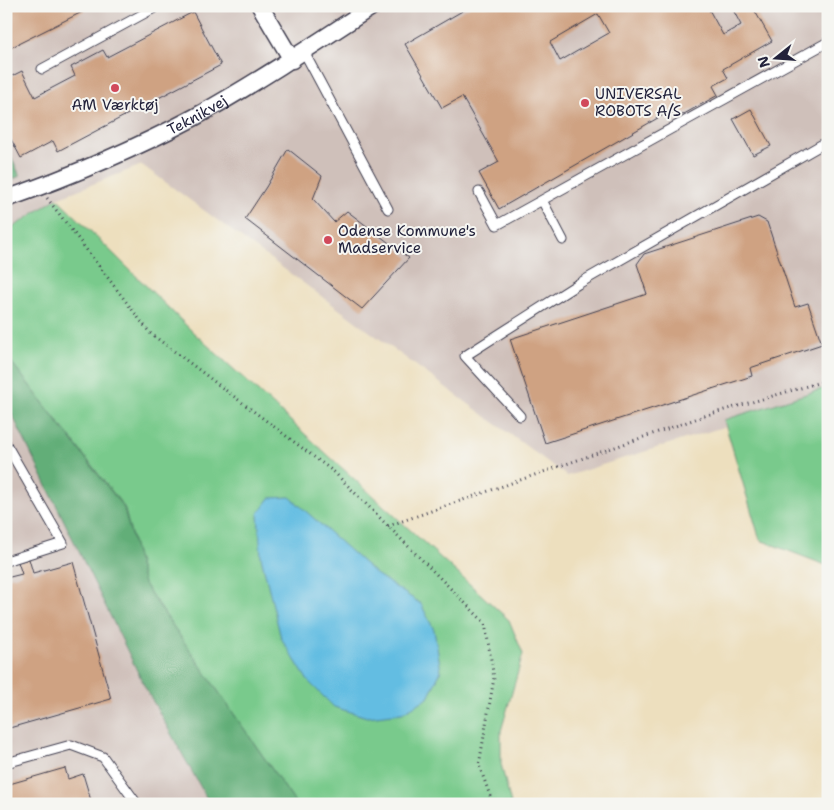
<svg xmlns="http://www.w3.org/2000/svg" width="834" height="810" font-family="'Shantell Sans',sans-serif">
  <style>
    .industrial { fill: #cfc0ba }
    .green { fill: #79ca8c; stroke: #4e7664 }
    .forest { fill: #62ae78; stroke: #42685a }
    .water { fill: #64bde2; stroke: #43708e }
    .building { fill: #cfa282; fill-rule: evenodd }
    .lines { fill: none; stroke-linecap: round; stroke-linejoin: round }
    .service-casing { stroke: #403e4f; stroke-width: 11 }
    .minor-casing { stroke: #403e4f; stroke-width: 19 }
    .path { stroke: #403e4f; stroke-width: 3; stroke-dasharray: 1 4; stroke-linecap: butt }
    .service { stroke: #fff; stroke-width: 9 }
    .minor { stroke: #fff; stroke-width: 16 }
    .poi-dot { fill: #d1495b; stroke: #f6f6f2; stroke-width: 2 }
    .labels { text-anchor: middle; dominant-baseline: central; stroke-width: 4; stroke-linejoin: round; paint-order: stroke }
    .poi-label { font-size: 15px; fill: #22223b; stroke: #f6f6f2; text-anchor: start }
    .street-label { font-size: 15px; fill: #22223b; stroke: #f6f6f2 }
  </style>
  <rect width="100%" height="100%" fill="#f6f6f2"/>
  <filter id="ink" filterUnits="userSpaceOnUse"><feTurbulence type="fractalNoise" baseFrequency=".02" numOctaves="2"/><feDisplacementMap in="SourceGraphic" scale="10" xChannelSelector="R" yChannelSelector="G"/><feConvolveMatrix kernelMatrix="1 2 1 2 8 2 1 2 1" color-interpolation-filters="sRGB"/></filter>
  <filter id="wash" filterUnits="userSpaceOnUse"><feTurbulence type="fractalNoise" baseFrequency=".0096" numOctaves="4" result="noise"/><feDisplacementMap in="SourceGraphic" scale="20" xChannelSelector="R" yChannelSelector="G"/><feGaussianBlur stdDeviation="1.12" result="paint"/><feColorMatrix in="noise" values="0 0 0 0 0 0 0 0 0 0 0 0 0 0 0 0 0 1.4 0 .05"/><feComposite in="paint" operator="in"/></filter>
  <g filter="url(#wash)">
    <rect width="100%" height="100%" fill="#eddfbe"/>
    <path class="industrial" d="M 6,6 L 828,6 L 828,394 L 567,476 L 142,165 L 57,198 L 6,232 Z
      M 6,402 L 145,687 L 210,804 L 6,804 Z"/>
    <path class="green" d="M 57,198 L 194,333 L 509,620 L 523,654 L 501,731 L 501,764 L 511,804 L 296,804 L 144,584 L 124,507 L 6,355 L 6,232 Z
      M 828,387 L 828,566 L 760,540 L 724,420 Z"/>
    <path class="forest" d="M 6,145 L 20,176 L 6,182 Z
      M 6,355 L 124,508 L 144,584 L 296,804 L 210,804 L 145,687 L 6,402 Z"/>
    <path class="water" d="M 290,497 L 376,574 L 421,604 L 434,630 L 441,671 L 428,698 L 402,713 L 367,717 L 334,707 L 308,681 L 281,638 L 261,557 L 258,514 L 270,498 Z"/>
    <g id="blocks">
      <path class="building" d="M 6,6 L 94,6 L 6,50 Z
        M 471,6 L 707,6 L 723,35 L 741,25 L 731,6 L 752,6 L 772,41 L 723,69 L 728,78 L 713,86 L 718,95 L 675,119 L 670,111 L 499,209 L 479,173 L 499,162 L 462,97 L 442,108 L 405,44 ZM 598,14 L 609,33 L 560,61 L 550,42 Z
        M 193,12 L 221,65 L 58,151 L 53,141 L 21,158 L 6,130 L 6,79 L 22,71 L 35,97 L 75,76 L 71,67 L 103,50 L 107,57 Z
        M 751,109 L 771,146 L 753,155 L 733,119 Z
        M 288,149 L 322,176 L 313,199 L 334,222 L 347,211 L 409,258 L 362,309 L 245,219 L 266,187 Z
        M 758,217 L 767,222 L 795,307 L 808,303 L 822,344 L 750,368 L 752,376 L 545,443 L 510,339 L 647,294 L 637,264 L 644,254 Z
        M 29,559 L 33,573 L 73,562 L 111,699 L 6,729 L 6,578 L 22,574 L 18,562 Z
        M 65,768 L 68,779 L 83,774 L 92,804 L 6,804 L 6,785 Z"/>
    </g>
  </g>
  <g filter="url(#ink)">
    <use href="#blocks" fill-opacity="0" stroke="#403e4f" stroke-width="1"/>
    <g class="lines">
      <g class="service-casing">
        <path id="service" d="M 304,52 L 388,209
          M 42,69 L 158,6
          M 479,192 L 497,225 L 828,42
          M 542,200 L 563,240
          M 520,416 L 465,356 L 578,284 L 828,141
          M 6,444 L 63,543 L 6,561
          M 6,763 L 71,745 L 103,757 L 137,804"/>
      </g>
      <g class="minor-casing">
        <g id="minor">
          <path d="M 260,6 L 292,60"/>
          <path id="s1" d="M 6,199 C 71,176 135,149 195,117 C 256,83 315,44 373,6"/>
        </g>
      </g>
      <path class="path" d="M 47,198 L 150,333 L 334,472 L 485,623 L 494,678 L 479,765 L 493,804
        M 388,526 L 707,415 L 828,380"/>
      <use href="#service" class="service"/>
      <use href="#minor" class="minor"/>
    </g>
  </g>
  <g class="poi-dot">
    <circle cx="115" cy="88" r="5"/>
    <circle cx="585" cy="103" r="5"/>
    <circle cx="328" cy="240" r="5"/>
  </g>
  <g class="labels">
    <g class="poi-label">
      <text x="595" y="94">UNIVERSAL<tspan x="595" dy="17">ROBOTS A/S</tspan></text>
      <text x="115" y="105" text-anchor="middle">AM Værktøj</text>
      <text x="338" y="231">Odense Kommune's<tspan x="338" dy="17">Madservice</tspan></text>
    </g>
    <g class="street-label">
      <text stroke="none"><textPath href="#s1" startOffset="209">Teknikvej</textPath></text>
    </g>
  </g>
  <rect width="834" height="810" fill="none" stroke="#f6f6f2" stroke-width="25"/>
  <g transform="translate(776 58) rotate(253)" stroke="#f6f6f2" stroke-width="4" paint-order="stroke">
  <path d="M0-4L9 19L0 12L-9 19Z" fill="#22223b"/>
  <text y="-8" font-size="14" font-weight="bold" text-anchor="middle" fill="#22223b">N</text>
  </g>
</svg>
